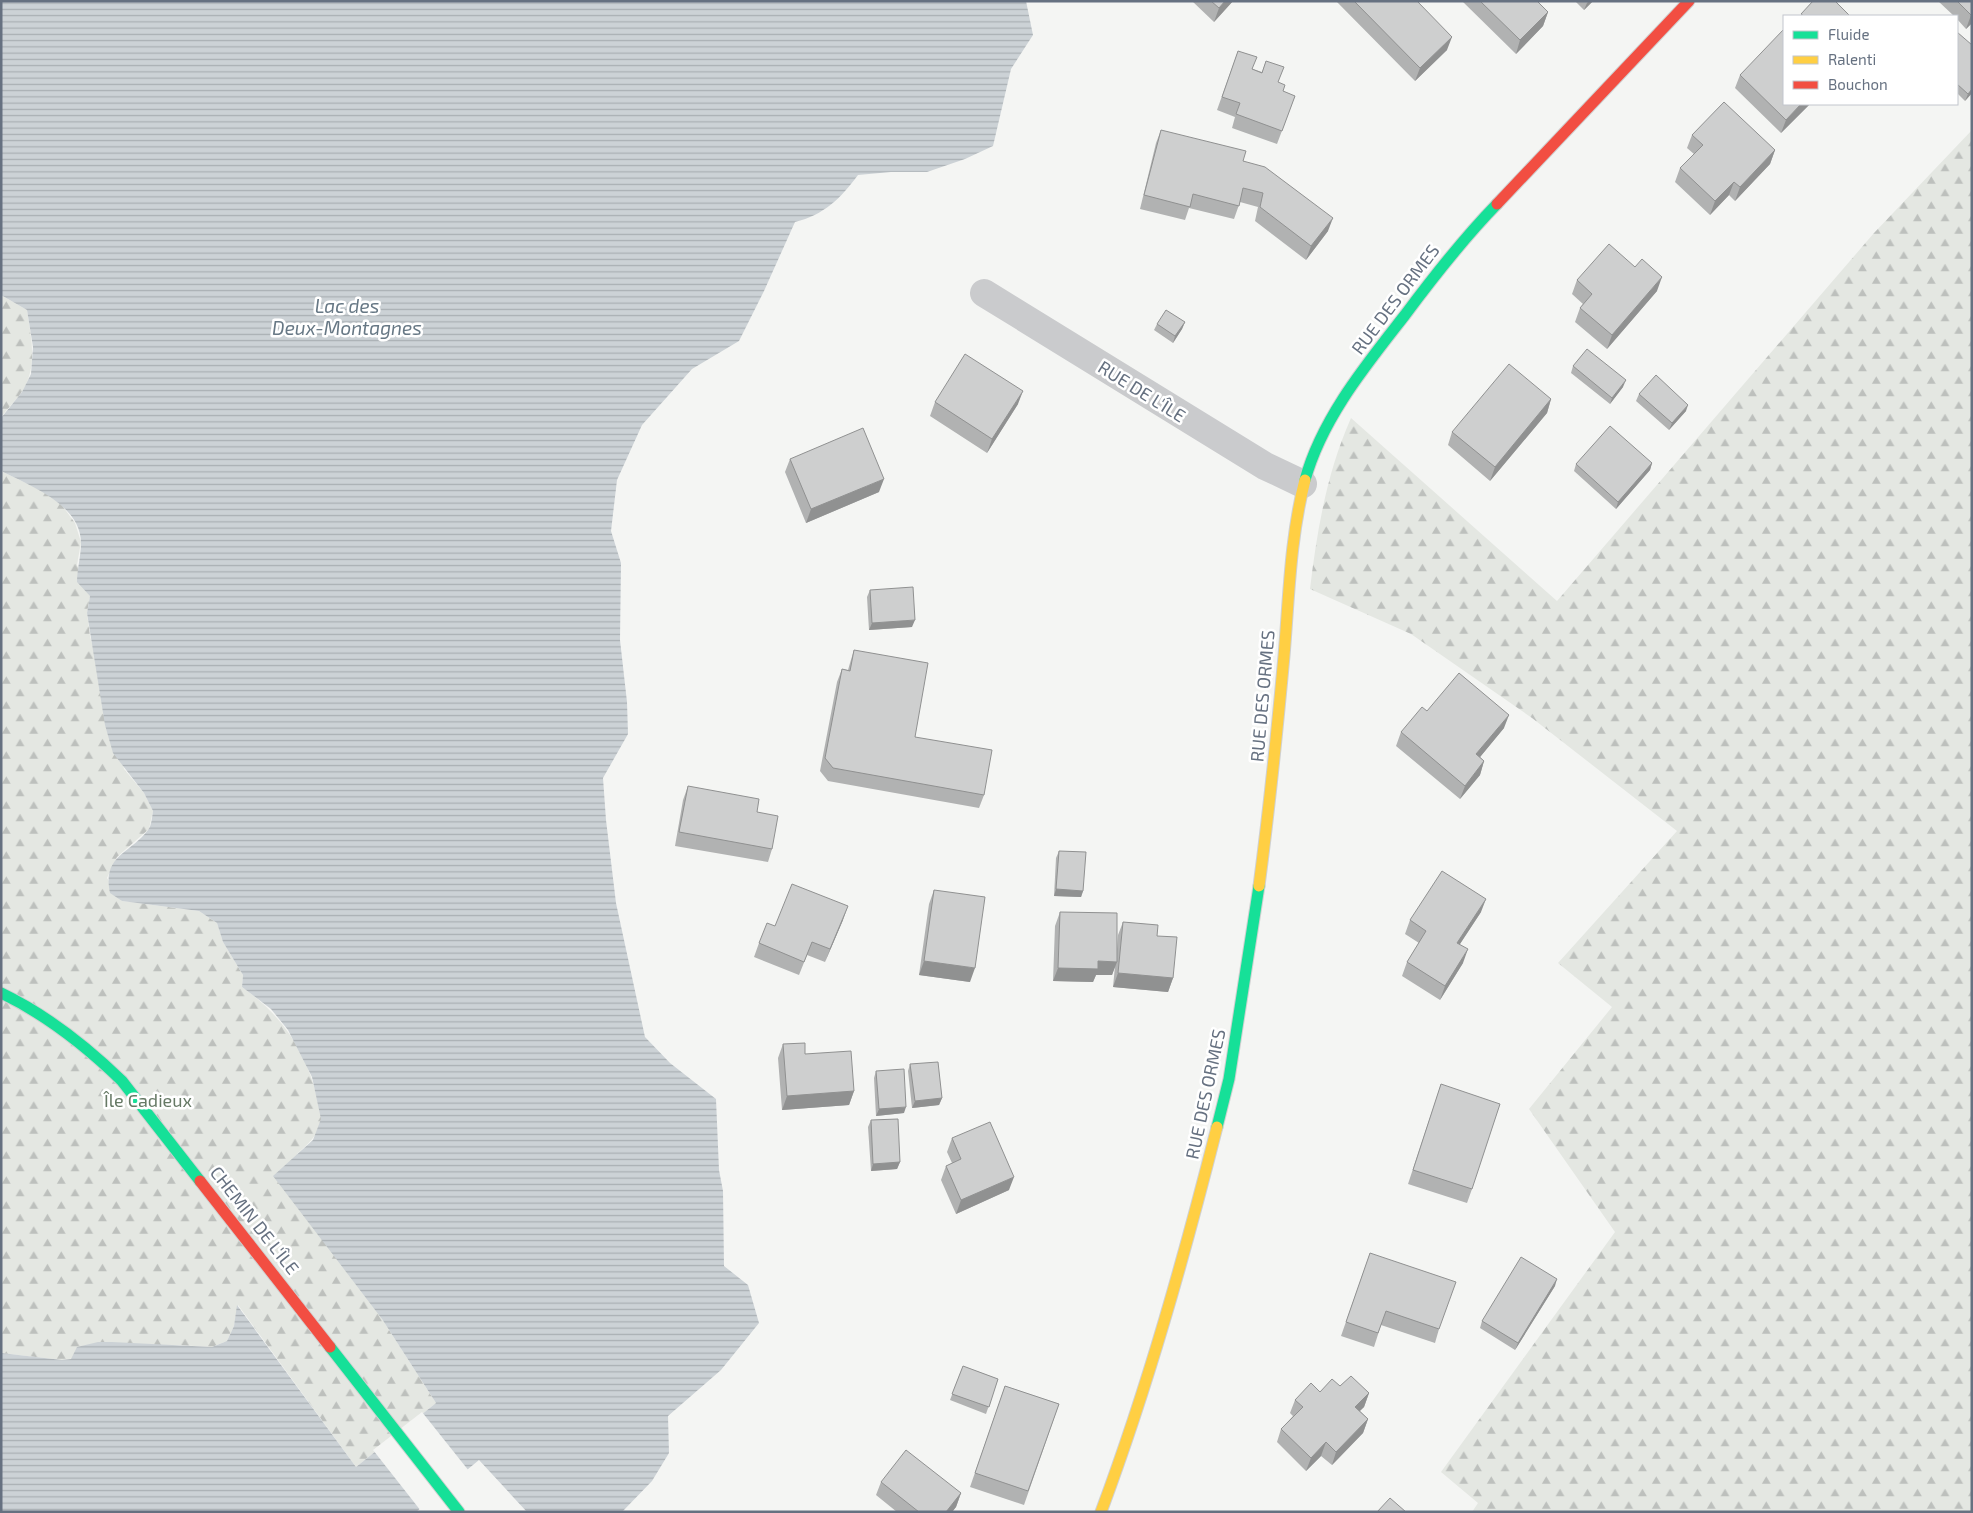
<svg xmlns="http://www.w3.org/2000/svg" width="1973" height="1513" font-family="'Exo 2',sans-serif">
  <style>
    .forest { fill: url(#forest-firs) }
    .water { fill: url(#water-rules) }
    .pier { fill: #f4f5f3 }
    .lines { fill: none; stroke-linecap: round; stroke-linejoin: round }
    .fast-casing { stroke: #d0d1d1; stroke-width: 13 }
    .slow-casing { stroke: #d0d1d1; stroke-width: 13 }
    .jam-casing { stroke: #d0d1d1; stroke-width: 13 }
    .street { stroke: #cacbcd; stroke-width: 28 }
    .fast { stroke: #16e098; stroke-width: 11 }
    .slow { stroke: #ffcf43; stroke-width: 11 }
    .jam { stroke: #f24e42; stroke-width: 11 }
    .wall { fill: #b1b2b2 }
    .shaded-wall { fill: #909191 }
    .building { fill: #cecfcf; stroke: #909191 }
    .labels { text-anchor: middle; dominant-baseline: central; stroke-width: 5; stroke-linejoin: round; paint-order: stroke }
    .street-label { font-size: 18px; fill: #667181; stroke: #fff }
    .park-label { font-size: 18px; fill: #667965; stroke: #fff }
    .water-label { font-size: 19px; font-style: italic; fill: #677885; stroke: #fff }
  </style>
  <defs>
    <pattern id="forest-firs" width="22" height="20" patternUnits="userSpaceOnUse" patternTransform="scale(1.25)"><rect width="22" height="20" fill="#e4e7e2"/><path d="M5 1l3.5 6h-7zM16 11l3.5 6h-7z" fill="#bdc0bd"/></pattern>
    <pattern id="water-rules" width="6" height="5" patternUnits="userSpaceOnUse" patternTransform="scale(1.25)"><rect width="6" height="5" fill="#ccd2d6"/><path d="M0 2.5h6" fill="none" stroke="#a9afb3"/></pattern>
  </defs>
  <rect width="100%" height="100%" fill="#f4f5f3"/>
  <path class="forest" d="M 1972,130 L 1972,1512 L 1472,1512 L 1478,1503 L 1441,1472 L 1615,1232 L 1529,1109 L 1612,1007 L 1558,963 L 1677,831 L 1532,718 L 1411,634 L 1310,589 C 1317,530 1327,472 1351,418 L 1557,601 L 1874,233 Z
    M 1,295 L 27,310 C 31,337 38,365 23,390 C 17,400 7,408 1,418 Z
    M 1,468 L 3,472 L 45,492 L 61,504 L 75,523 L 81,542 L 77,565 L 90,596 L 87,613 L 90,636 L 124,769 L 144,793 L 153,811 L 149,829 L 117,857 L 107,878 L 122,901 L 199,911 L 217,923 L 223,942 L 243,975 L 242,987 C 280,1013 307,1052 317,1098 C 318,1104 322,1114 321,1120 C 318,1136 308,1144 297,1154 L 382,1319 L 436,1403 L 356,1467 L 238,1305 L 234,1326 L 227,1341 L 212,1347 L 178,1345 L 62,1360 L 1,1353 Z"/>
  <path class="water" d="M 1,1 L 1026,1 L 1033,35 L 1011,69 L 993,146 L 965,159 L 927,172 L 891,172 L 858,175 C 841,198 824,215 795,222 L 764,291 L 739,341 L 692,369 L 642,425 L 617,480 L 611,531 L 621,563 L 620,640 L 627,702 L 628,734 L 603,778 L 606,820 L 616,903 L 645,1037 L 670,1063 L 716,1099 L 719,1170 L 723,1191 L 724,1266 L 748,1285 L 759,1323 L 721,1370 L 668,1416 L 669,1453 L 652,1481 L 622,1512 L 527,1512 L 479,1460 L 416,1512 L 1,1512 L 1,1353 L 62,1360 L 71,1359 L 77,1347 L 98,1342 L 112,1342 L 212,1347 L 227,1341 L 234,1326 L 237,1305 L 356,1467 L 436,1403 L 382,1319 L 273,1176 L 313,1140 L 321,1119 L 312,1077 L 288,1030 L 271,1009 L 242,987 L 243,975 L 223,942 L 217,923 L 199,911 L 122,901 L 110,893 C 102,855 130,854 148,830 C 152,825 152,816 153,811 L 144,793 L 113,753 L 105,725 L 87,613 L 90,596 L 77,582 C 77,569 81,556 81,543 C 81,505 31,486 3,472 L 1,468 L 1,418 L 22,392 L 31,374 L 33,347 L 27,310 L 1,295 Z"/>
  <path class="pier" d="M 422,1412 L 469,1471 L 421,1511 L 373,1450 Z"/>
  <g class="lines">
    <g class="fast-casing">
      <path id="fast" d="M 1305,480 C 1322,418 1366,365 1405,315 C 1434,276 1463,239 1497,204
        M 1,993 C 47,1015 85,1045 122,1081 L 200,1181
        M 1217,1127 L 1229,1079 L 1259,886
        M 330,1347 L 459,1512"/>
    </g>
    <g class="slow-casing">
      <path id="slow" d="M 1259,886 C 1269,810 1277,733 1284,656 C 1289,597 1290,538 1305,480
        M 1101,1512 C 1148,1386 1184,1257 1217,1127"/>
    </g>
    <g class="jam-casing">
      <path id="jam" d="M 1497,204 L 1689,1
        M 200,1181 L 330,1347"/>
    </g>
    <path class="street" d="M 984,293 L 1265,466 L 1303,484"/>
    <use href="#fast" class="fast"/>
    <use href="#slow" class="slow"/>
    <use href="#jam" class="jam"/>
  </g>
  <path class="wall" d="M 1192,1 L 1233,1 L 1214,22 Z
    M 1336,1 L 1417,1 L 1447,50 L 1415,81 Z
    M 1462,1 L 1537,1 L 1548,12 L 1543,26 L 1516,54 Z
    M 1575,1 L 1593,1 L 1584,10 Z
    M 1938,1 L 1972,1 L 1972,23 L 1966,29 L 1957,19 L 1957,16 L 1954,16 Z
    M 1957,32 L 1972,93 L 1965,101 L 1957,93 Z
    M 1238,51 L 1253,69 L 1262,72 L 1266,61 L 1283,91 L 1295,96 L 1277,144 L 1232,128 L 1235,117 L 1217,110 Z
    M 1740,75 L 1810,104 L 1781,133 L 1735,88 Z
    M 1161,130 L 1243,161 L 1328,231 L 1306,260 L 1255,221 L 1258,207 L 1240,202 L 1234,219 L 1189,208 L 1185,220 L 1140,209 L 1156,143 Z
    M 1692,135 L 1775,150 L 1770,164 L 1735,201 L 1729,195 L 1710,215 L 1675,182 L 1680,168 L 1694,154 L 1687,148 Z
    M 1577,280 L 1657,291 L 1607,349 L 1575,322 L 1580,308 L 1583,304 L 1572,294 Z
    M 1185,322 L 1182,329 L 1173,343 L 1154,330 L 1157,324 Z
    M 1573,366 L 1623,387 L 1610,404 L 1571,373 Z
    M 1639,394 L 1686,411 L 1669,430 L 1636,401 Z
    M 1551,399 L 1547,413 L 1490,481 L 1448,445 L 1452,432 Z
    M 935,402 L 1018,404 L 987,453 L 930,416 Z
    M 790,459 L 879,492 L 806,523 L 785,472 Z
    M 1652,463 L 1650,470 L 1616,509 L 1574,471 L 1576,464 Z
    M 870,590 L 912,627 L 869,630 L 867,597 Z
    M 854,650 L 915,737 L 984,795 L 979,808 L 828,781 L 820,771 L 837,682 L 842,669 L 848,670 L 850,663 Z
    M 1427,711 L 1504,728 L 1480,757 L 1484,761 L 1480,775 L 1460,799 L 1396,746 L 1401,732 Z
    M 688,786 L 772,849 L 768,862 L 675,846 L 683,800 Z
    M 1059,851 L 1083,891 L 1081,897 L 1054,896 L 1056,858 Z
    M 934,890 L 970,982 L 919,975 L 929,904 Z
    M 1060,912 L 1117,949 L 1118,935 L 1123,922 L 1157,936 L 1173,978 L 1168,992 L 1113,987 L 1115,966 L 1112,975 L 1096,975 L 1093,982 L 1053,981 L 1055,926 Z
    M 1481,912 L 1460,944 L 1463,963 L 1440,1000 L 1402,976 L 1407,962 L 1419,943 L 1405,934 L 1410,920 Z
    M 843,920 L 825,962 L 807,955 L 799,975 L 754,957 L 759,943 L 775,926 Z
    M 783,1044 L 805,1054 L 854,1091 L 849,1105 L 782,1110 L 778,1058 Z
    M 910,1064 L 942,1098 L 939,1105 L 912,1108 L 908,1071 Z
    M 876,1071 L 904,1113 L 876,1116 L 874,1078 Z
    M 1441,1084 L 1472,1189 L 1467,1203 L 1408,1184 Z
    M 871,1120 L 900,1162 L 897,1169 L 871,1171 L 868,1127 Z
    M 952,1138 L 1009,1190 L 956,1214 L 941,1180 L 946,1166 L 952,1163 L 947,1152 Z
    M 1370,1253 L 1439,1329 L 1435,1343 L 1381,1325 L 1374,1347 L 1341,1336 Z
    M 1555,1286 L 1515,1350 L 1480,1328 L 1482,1321 Z
    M 963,1366 L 998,1379 L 986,1414 L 950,1400 Z
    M 1005,1386 L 1059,1404 L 1024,1505 L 970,1487 Z
    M 1340,1386 L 1369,1393 L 1364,1407 L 1360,1411 L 1368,1419 L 1363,1433 L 1332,1465 L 1321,1456 L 1306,1471 L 1277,1442 L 1281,1429 L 1293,1416 L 1290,1413 L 1295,1400 L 1320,1392 Z
    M 881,1482 L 961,1493 L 956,1507 L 952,1512 L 897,1512 L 876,1495 Z"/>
  <path class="shaded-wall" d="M 1225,1 L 1233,1 L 1214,22 L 1219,8 Z
    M 1589,1 L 1593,1 L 1584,10 L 1587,3 Z
    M 1548,12 L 1543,26 L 1516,54 L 1520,40 Z
    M 1972,14 L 1972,23 L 1966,29 L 1971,15 Z
    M 1452,37 L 1447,50 L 1415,81 L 1420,68 Z
    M 1972,89 L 1972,93 L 1965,101 L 1968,94 Z
    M 1801,104 L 1810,104 L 1781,133 L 1786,120 Z
    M 1775,150 L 1770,164 L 1735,201 L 1740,187 Z
    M 1734,182 L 1729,195 L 1710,215 L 1715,201 Z
    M 1333,218 L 1328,231 L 1306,260 L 1311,246 Z
    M 1662,277 L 1657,291 L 1607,349 L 1612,335 Z
    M 1185,322 L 1182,329 L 1173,343 L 1175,336 Z
    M 1626,380 L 1623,387 L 1610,404 L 1612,398 Z
    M 1023,391 L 1018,404 L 987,453 L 992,439 Z
    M 1551,399 L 1547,413 L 1490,481 L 1495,467 Z
    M 1688,405 L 1686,411 L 1669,430 L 1672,423 Z
    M 1652,463 L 1650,470 L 1616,509 L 1618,502 Z
    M 884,479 L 879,492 L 806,523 L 811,509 Z
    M 915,620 L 912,627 L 869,630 L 872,623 Z
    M 1509,715 L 1504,728 L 1471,768 L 1476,754 Z
    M 1484,761 L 1480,775 L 1460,799 L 1465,786 Z
    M 1056,889 L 1083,891 L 1081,897 L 1054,896 Z
    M 1486,899 L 1481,912 L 1452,956 L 1457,943 Z
    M 848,906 L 843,920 L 825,962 L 830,949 Z
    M 1468,949 L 1463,963 L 1440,1000 L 1445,986 Z
    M 924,961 L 975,968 L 970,982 L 919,975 Z
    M 1098,961 L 1117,962 L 1112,975 L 1096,975 L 1093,982 L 1053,981 L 1058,968 Z
    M 1118,973 L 1173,978 L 1168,992 L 1113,987 Z
    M 854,1091 L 849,1105 L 782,1110 L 787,1096 Z
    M 942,1098 L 939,1105 L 912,1108 L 915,1101 Z
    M 906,1107 L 904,1113 L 876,1116 L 879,1109 Z
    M 900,1162 L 897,1169 L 871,1171 L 873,1164 Z
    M 1014,1177 L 1009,1190 L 956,1214 L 961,1200 Z
    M 1557,1279 L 1555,1286 L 1515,1350 L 1518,1343 Z
    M 1369,1393 L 1364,1407 L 1350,1420 L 1355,1407 Z
    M 1368,1419 L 1363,1433 L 1332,1465 L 1336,1452 Z
    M 1326,1442 L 1321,1456 L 1306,1471 L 1311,1458 Z
    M 961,1493 L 956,1507 L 952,1512 L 946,1512 Z"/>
  <path class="building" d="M 1211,1 L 1225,1 L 1219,8 Z
    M 1354,1 L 1417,1 L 1452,37 L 1420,68 Z
    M 1480,1 L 1537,1 L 1548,12 L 1520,40 Z
    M 1813,1 L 1835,1 L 1850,16 L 1804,16 L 1801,14 Z
    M 1957,1 L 1972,1 L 1972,14 L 1971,15 Z
    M 1784,29 L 1784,104 L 1801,104 L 1786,120 L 1740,75 Z
    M 1957,32 L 1972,45 L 1972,89 L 1968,94 L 1957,84 Z
    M 1238,51 L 1257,57 L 1252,69 L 1262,73 L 1266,61 L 1284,67 L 1278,82 L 1285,85 L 1283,91 L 1295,96 L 1282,131 L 1236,114 L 1240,103 L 1222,97 Z
    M 1724,102 L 1775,150 L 1740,187 L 1734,182 L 1715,201 L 1680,168 L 1703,145 L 1692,135 Z
    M 1161,130 L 1246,151 L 1243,161 L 1265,167 L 1333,218 L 1311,246 L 1260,207 L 1263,193 L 1243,188 L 1239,206 L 1193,194 L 1190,207 L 1144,195 Z
    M 1609,244 L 1635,267 L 1642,259 L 1662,277 L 1612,335 L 1580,308 L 1592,294 L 1577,280 Z
    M 1166,310 L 1185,322 L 1175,336 L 1157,324 Z
    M 1587,349 L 1626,380 L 1612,398 L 1573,366 Z
    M 965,354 L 1023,391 L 992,439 L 935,402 Z
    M 1509,364 L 1551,399 L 1495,467 L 1452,432 Z
    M 1656,375 L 1688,405 L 1672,423 L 1639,394 Z
    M 1610,426 L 1652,463 L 1618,502 L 1576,464 Z
    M 863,428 L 884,479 L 811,509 L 790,459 Z
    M 913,587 L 915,620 L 872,623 L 870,590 Z
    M 854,650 L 928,663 L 915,737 L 992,750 L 984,795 L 833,768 L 825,758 L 842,669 L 850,671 Z
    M 1459,673 L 1509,715 L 1476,754 L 1484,761 L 1465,786 L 1401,732 L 1422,707 L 1427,711 Z
    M 688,786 L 759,799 L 757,812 L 778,816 L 772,849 L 679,832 Z
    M 1059,851 L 1086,852 L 1083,891 L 1056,889 Z
    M 1442,871 L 1486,899 L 1457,943 L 1468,949 L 1445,986 L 1407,962 L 1426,931 L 1410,920 Z
    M 792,884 L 848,906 L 830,949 L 812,942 L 804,962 L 759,943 L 767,923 L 775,926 Z
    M 934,890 L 985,897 L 975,968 L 924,961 Z
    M 1060,912 L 1117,913 L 1117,962 L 1098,961 L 1098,969 L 1058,968 Z
    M 1123,922 L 1158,925 L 1157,936 L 1177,937 L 1173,978 L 1118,973 Z
    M 805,1043 L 805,1054 L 851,1051 L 854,1091 L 787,1096 L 783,1044 Z
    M 938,1062 L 942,1098 L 915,1101 L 910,1064 Z
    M 904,1069 L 906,1107 L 879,1109 L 876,1071 Z
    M 1441,1084 L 1500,1104 L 1472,1189 L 1413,1170 Z
    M 898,1119 L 900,1162 L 873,1164 L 871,1120 Z
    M 990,1122 L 1014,1177 L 961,1200 L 946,1166 L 961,1159 L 952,1138 Z
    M 1370,1253 L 1456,1282 L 1439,1329 L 1386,1311 L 1378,1333 L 1346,1322 Z
    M 1521,1257 L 1557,1279 L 1518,1343 L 1482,1321 Z
    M 963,1366 L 998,1379 L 989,1407 L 952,1394 Z
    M 1351,1376 L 1369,1393 L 1355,1407 L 1368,1419 L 1336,1452 L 1326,1442 L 1311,1458 L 1281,1429 L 1303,1407 L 1295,1400 L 1311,1383 L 1320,1392 L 1332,1379 L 1340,1386 Z
    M 1005,1386 L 1059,1404 L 1028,1491 L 975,1473 Z
    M 906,1450 L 961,1493 L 946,1512 L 919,1512 L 881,1482 Z
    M 1390,1498 L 1406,1512 L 1377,1512 Z"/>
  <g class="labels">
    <g class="street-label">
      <text transform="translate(1395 299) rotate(-53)">RUE DES ORMES</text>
      <text transform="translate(1142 391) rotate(32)">RUE DE L'ÎLE</text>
      <text transform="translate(1262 696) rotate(-85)">RUE DES ORMES</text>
      <text transform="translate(1205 1094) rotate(-78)">RUE DES ORMES</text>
      <text transform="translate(255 1220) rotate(52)">CHEMIN DE L'ÎLE</text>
    </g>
    <g class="park-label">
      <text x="148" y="1100">Île Cadieux</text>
    </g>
    <g class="water-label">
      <text x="347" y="305">Lac des<tspan x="347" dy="22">Deux-Montagnes</tspan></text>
    </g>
  </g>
  <rect width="1973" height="1513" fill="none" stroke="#667181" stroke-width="5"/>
  <rect x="1783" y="15" width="175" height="90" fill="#ffffff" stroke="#c2c6cd"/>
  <rect x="1793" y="31" width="25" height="8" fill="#16e098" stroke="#c2c6cd"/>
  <text x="1828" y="40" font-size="15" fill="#667181">Fluide</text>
  <rect x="1793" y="56" width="25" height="8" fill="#ffcf43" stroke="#c2c6cd"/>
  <text x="1828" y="65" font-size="15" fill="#667181">Ralenti</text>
  <rect x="1793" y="81" width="25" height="8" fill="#f24e42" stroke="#c2c6cd"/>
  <text x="1828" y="90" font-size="15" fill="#667181">Bouchon</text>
</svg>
